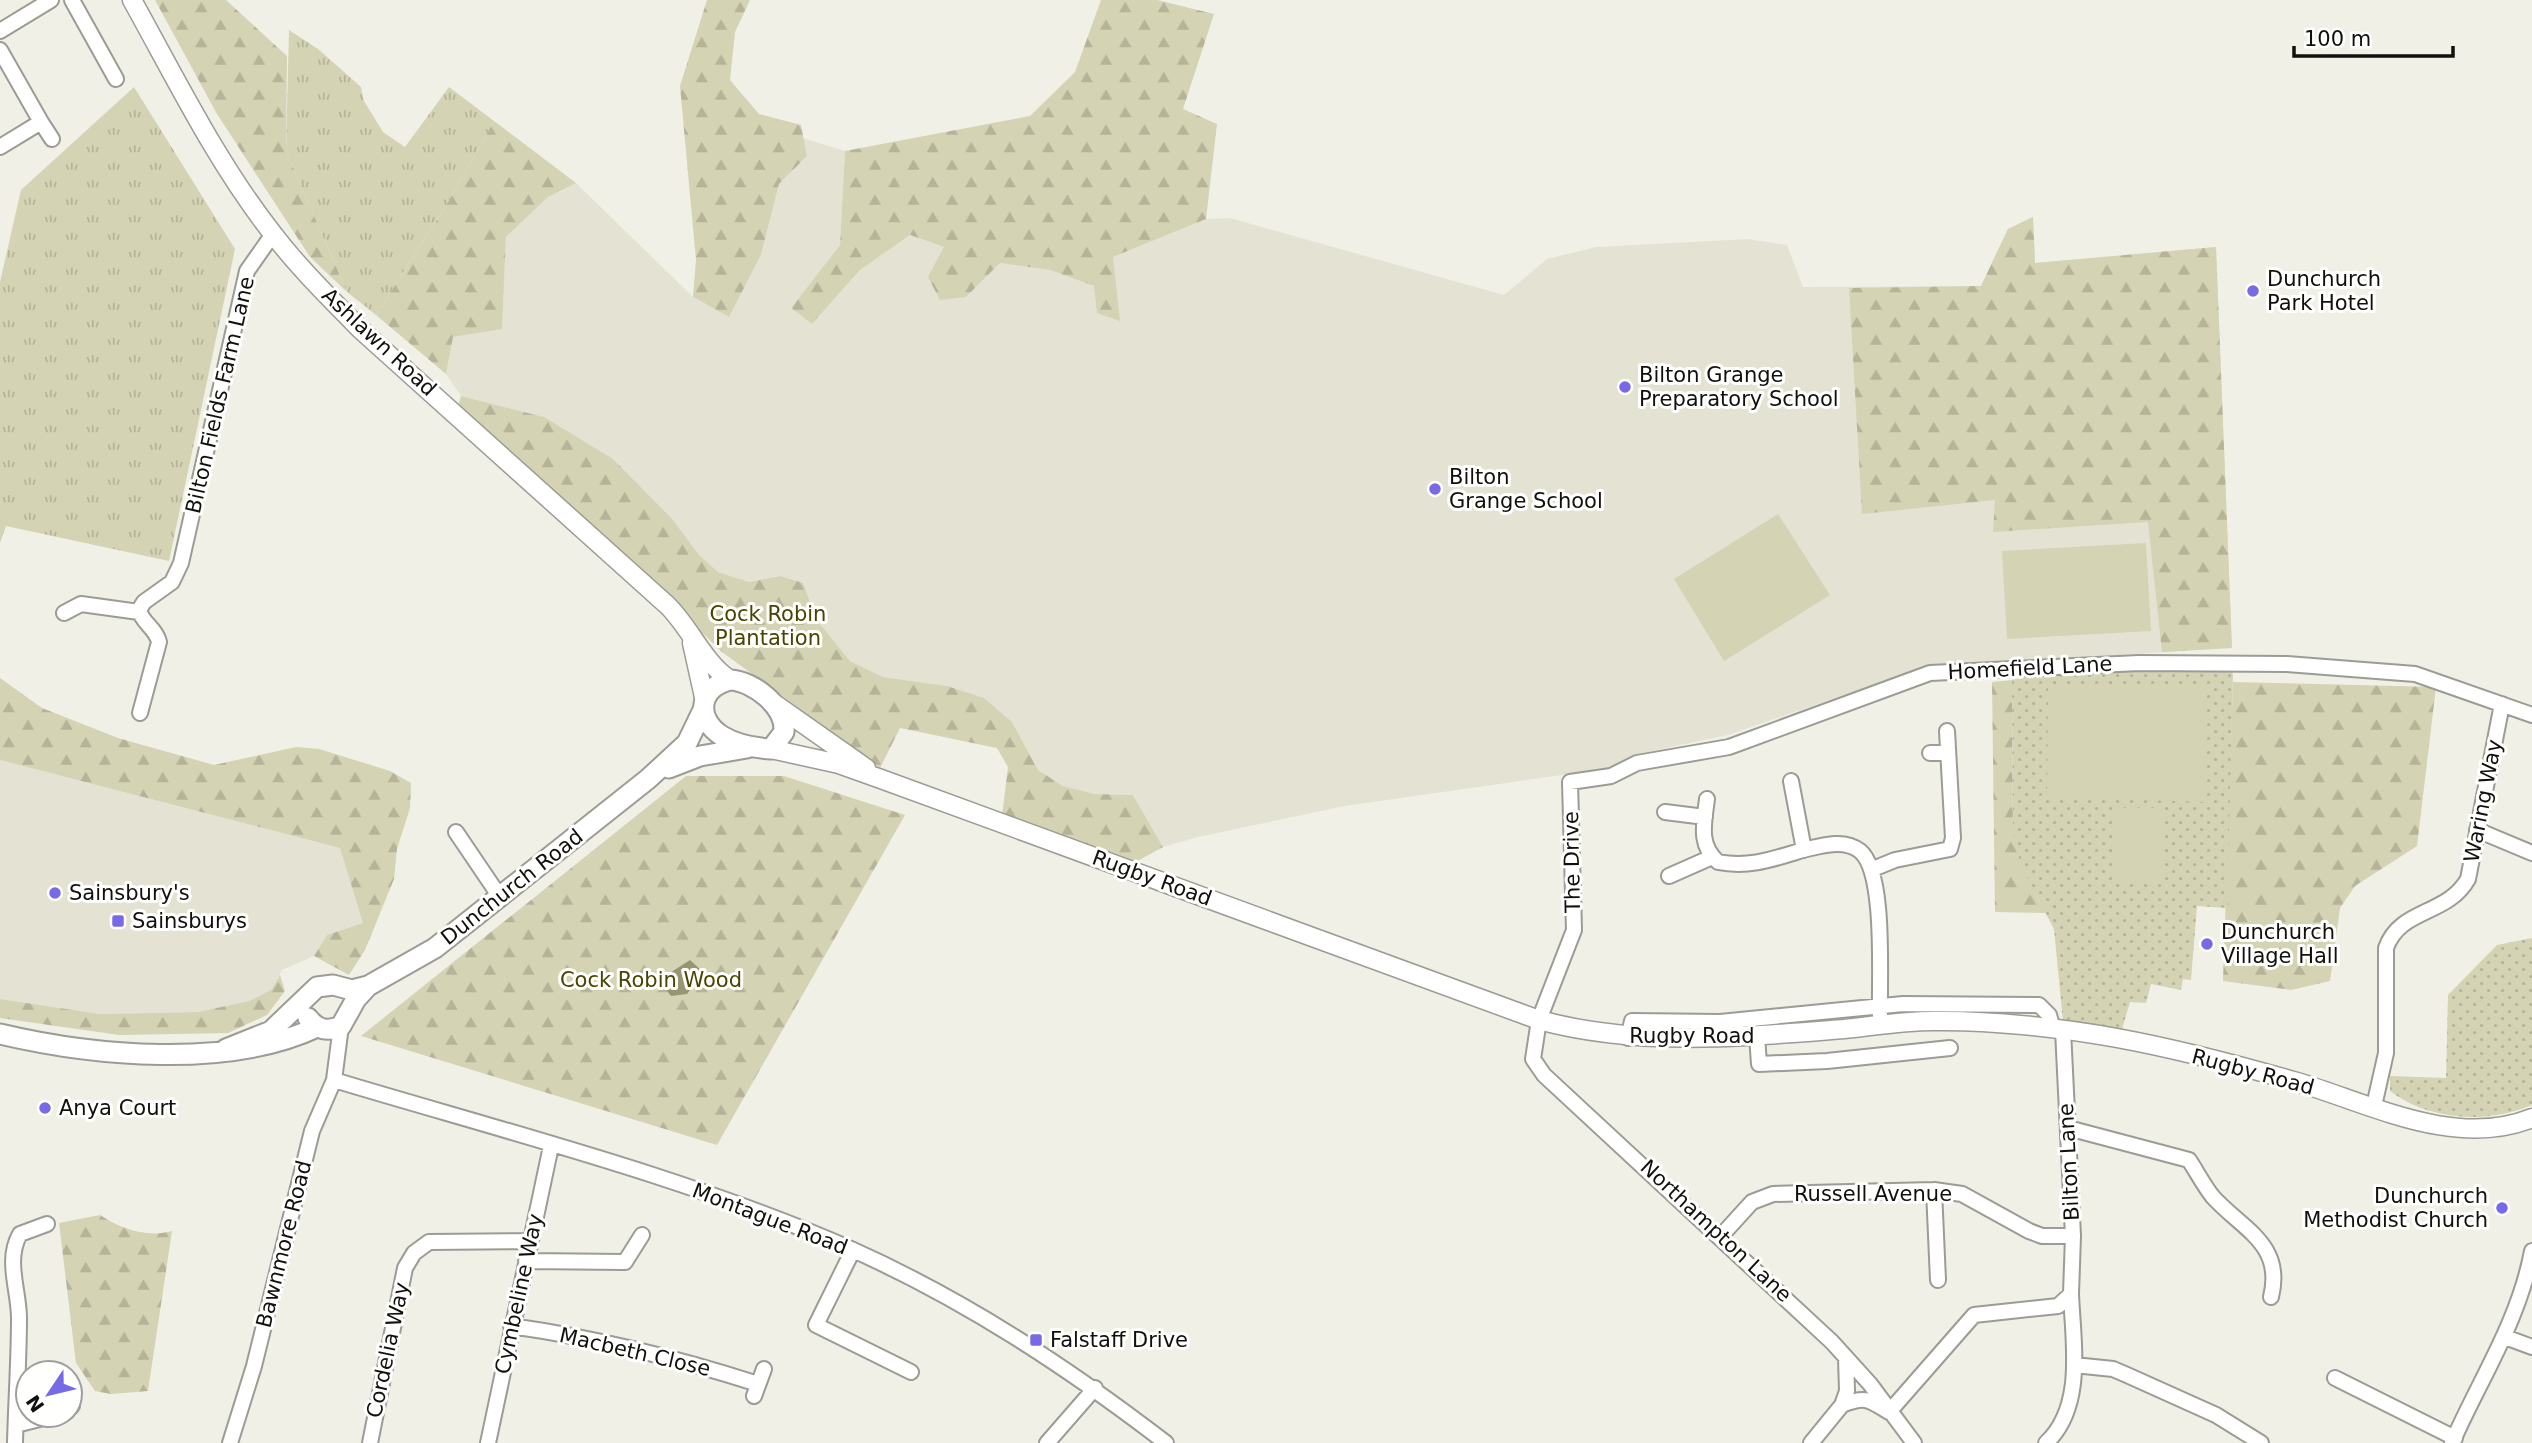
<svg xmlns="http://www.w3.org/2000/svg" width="2532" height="1443" font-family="'DejaVu Sans',sans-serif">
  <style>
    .built { fill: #e4e3d3 }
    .grass { fill: url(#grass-tufts) }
    .forest { fill: url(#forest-firs) }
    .park { fill: url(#park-dots) }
    .pitch { fill: #d4d3b3 }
    .water { fill: #989671 }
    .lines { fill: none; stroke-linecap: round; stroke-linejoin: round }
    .minor-casing { stroke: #9c9b94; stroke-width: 18 }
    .major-casing { stroke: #9c9b94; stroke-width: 21 }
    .highway-casing { stroke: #9c9b94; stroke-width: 23 }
    .minor { stroke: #fff; stroke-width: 14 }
    .major { stroke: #fff; stroke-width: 18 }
    .highway { stroke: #fff; stroke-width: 19 }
    .poi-dot { fill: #786ae5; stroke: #fffffe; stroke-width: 2.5 }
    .labels { text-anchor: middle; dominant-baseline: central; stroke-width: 6; stroke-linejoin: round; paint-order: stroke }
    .poi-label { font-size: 21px; fill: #11100e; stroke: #fffffe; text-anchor: start }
    .street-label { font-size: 21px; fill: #11100e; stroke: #fffffe }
    .park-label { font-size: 21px; fill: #494400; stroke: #fffffe }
  </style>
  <defs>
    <pattern id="grass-tufts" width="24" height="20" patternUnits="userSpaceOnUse" patternTransform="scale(1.75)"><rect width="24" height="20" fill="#d4d3b3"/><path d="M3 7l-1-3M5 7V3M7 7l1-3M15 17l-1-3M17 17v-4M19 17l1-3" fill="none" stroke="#b5b499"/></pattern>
    <pattern id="forest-firs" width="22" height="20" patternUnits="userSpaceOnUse" patternTransform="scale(1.75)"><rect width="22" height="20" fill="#d4d3b3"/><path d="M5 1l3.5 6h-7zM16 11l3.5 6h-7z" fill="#b5b499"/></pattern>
    <pattern id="park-dots" width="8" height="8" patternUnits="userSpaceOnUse" patternTransform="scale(1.75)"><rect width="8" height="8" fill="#d4d3b3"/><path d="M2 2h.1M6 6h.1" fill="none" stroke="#b5b499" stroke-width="1.8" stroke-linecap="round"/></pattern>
  </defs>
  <rect width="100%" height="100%" fill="#f0f0e7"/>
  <path class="built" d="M 803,138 L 845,151 L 840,245 L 791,308 L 812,324 L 860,270 L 910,235 L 944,247 L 966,297 L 1000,263 L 1050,270 L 1094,286 L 1119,320 L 1113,257 L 1206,219 L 1230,218 L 1504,295 L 1547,259 L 1596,247 L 1748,239 L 1787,245 L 1803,287 L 1981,286 L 2008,229 L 2033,217 L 2035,263 L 2216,247 L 2232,648 L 1924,667 L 1728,735 L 1633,755 L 1611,768 L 1345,806 L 1198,837 L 1163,847 L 1133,795 L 1095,794 L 1063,786 L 1038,770 L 1012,722 L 947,686 L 883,677 L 850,661 L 816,619 L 802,583 L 779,576 L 749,582 L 718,572 L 699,555 L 673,520 L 544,417 L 461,396 L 446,374 L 453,337 L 502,328 L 506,237 L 548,197 L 576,183 L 693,297 L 729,317 L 761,255 L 779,184 L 807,156 Z
    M 0,760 L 340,848 L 364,924 L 327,935 L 314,956 L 282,970 L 271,990 L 249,1001 L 198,1012 L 100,1014 L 0,999 Z"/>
  <path class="grass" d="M 289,30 L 318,49 L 361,87 L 364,101 L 383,132 L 405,147 L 449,87 L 494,121 L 450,199 L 376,315 L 347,292 L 286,151 Z
    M 134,87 L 235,249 L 169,561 L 6,526 L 0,543 L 0,282 L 21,190 Z"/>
  <path class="forest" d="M 155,0 L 226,0 L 287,56 L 286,151 L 347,292 L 310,257 L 217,114 Z
    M 707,0 L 750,0 L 735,32 L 730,80 L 759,114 L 801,125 L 807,156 L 779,184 L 761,255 L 729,317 L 693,297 L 696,260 L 680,86 Z
    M 1101,0 L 1157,0 L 1214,14 L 1183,109 L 1217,124 L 1206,219 L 1113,257 L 1120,321 L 1097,313 L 1094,286 L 1050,270 L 1000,263 L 966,297 L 940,300 L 928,277 L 944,247 L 910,235 L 860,270 L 812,324 L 791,308 L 840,245 L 845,151 L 1030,116 L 1075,72 Z
    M 494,121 L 576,183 L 548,197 L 506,237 L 502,329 L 453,337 L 446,374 L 376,315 L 450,199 Z
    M 2033,217 L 2035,263 L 2216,247 L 2232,648 L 2162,652 L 2148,522 L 1993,532 L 1995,500 L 1862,514 L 1849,288 L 1981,286 L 2008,229 Z
    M 461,396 L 544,417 L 613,459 L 673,520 L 699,555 L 718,572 L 749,582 L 780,576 L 803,583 L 816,619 L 850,661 L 883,677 L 947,686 L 984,698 L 1012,722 L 1038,770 L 1063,786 L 1095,794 L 1133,795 L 1163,847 L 1132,864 L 1002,816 L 1008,767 L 997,748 L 900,728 L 880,768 L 722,652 L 584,518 L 458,407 Z
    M 0,678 L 42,708 L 118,738 L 214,765 L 296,747 L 319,749 L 390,771 L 411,783 L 410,808 L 397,849 L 394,879 L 365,950 L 349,975 L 314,956 L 327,935 L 363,923 L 340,848 L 0,760 Z
    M 2012,680 L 2013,836 L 2039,901 L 2048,913 L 1995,912 L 1992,682 Z
    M 2233,682 L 2436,687 L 2417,846 L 2355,886 L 2340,908 L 2330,981 L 2291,990 L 2223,981 Z
    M 686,776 L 784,776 L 905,815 L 717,1145 L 361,1036 Z
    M 280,975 L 285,991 L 267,1015 L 228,1033 L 119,1035 L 0,1018 L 0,999 L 100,1014 L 198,1012 L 249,1001 L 271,990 Z
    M 100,1215 C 121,1229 147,1238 172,1231 L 148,1391 L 111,1394 L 95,1391 L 76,1363 L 59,1223 Z"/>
  <path class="park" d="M 2230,666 L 2233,675 L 2227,908 L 2197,906 L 2191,980 L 2183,979 L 2181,990 L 2151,984 L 2146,1003 L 2130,1002 L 2122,1029 L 2063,1021 L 2054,929 L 2021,866 L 2013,835 L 2012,680 L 2034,676 Z
    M 2532,938 L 2532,1105 C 2486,1124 2430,1121 2390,1091 L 2390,1076 L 2446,1078 L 2448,995 L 2497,945 Z"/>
  <path class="pitch" d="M 1778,514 L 1830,595 L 1724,661 L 1674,579 Z
    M 2146,543 L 2151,631 L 2007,639 L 2002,551 Z
    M 2207,684 L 2204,802 L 2047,797 L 2048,685 Z
    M 2114,808 L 2163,808 L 2164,883 L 2115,883 Z"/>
  <path class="water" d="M 690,960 L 703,972 L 687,994 L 671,996 L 659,980 Z"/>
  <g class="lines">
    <g class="minor-casing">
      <path id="minor" d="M 72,0 L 116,79
        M 0,31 L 51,0
        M 0,50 L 41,122 L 0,147
        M 41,122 L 52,139
        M 64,613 L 81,604 L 139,612
        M 140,713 L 159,642 C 156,628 142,623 139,610 L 144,602 L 172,582 L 181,563 L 247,271 L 273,234
        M 1930,753 L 1947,753
        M 1791,781 L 1804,850
        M 1707,799 C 1704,823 1698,845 1718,862 C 1749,868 1773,859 1803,850 C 1820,846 1844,838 1860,851 C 1886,872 1879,979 1880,1015
        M 1665,812 L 1705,817
        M 2477,830 L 2532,853
        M 456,832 L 500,897
        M 1873,869 L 1895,860 L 1950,849 L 1953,838 L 1947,731
        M 1669,876 L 1712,857
        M 1757,1036 L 1759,1064 L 1827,1061 L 1950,1048
        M 1628,1038 L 1632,1021 L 1720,1022 L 1903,1004 L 2039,1005 L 2049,1015 L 2053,1029
        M 334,1080 C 507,1132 686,1177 851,1249 C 965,1300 1067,1367 1166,1443
        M 2374,1106 L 2386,1053 L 2386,948 C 2400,908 2447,916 2468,879 L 2502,704
        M 2068,1128 L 2189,1160 C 2197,1172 2204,1186 2213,1197 C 2243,1230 2284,1244 2271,1297
        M 1934,1190 L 1938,1280
        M 1721,1236 L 1752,1202 L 1773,1194 L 1934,1190 L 1962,1194 L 2029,1231 L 2042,1236 L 2073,1236
        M 853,1250 L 816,1325 L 911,1372
        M 526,1261 L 625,1262 L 642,1235
        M 511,1326 C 596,1338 677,1358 758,1384
        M 2505,1337 L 2532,1347
        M 2074,1365 L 2113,1369 L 2127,1375 L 2216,1415 L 2261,1443
        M 2335,1378 L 2455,1438
        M 754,1396 L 764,1369
        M 1842,1405 C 1865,1396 1868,1399 1889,1412 L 1974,1315 L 2058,1306 L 2071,1294 L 2073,1236 L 2063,1030
        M 70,1408 L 72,1406
        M 16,1425 L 55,1415
        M 15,1443 C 16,1401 19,1360 19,1318 C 19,1290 5,1260 20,1234 L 47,1224
        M 230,1443 L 254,1366 L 312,1131 L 334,1080 L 341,1026
        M 370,1443 L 405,1268 L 414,1253 L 429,1242 L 529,1241
        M 488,1443 L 551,1146
        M 1047,1443 L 1095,1388
        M 1811,1443 L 1842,1405 L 1847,1391 L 1846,1358
        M 1914,1443 L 1870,1384 L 1832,1342 L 1544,1075 L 1533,1059 L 1539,1020 L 1574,930 L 1570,782 L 1611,776 L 1637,763 L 1729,747 L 1930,673 L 2139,663 L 2287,664 L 2415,674 L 2532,715
        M 2046,1443 C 2085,1407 2073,1342 2071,1294
        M 2452,1443 C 2480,1379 2519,1321 2532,1251"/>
    </g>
    <g class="major-casing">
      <path id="major" d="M 132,0 C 176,79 217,163 273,234 C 299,268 330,298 360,329 L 667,605 C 690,627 703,662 730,680
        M 692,643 L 704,697
        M 775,704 L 866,768
        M 771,749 L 839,764 L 881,779 L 1539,1020 C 1639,1047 1742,1037 1844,1029 C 1873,1026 1904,1021 1933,1021 C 1990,1020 2062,1028 2117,1038 C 2177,1049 2238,1065 2297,1082 C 2371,1104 2455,1149 2532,1118"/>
    </g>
    <g class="highway-casing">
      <path id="highway" d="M 730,680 C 754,681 786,707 784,732 L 771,749 C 755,748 737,745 722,736 C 695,719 698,688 730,680 Z
        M 669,768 L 700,756 L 747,748
        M 308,1018 C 317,1030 328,1032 341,1026 L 356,999 L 368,986
        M 0,1034 C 93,1056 229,1069 317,1027
        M 226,1049 L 271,1031 L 317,987 L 333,985 L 352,990 L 368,986 L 435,948 L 648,779 L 687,743 L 703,710"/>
    </g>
    <use href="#minor" class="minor"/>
    <use href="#major" class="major"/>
    <use href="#highway" class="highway"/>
  </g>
  <g class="poi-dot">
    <circle cx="2253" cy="291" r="7"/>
    <circle cx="1625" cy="387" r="7"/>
    <circle cx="1435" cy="489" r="7"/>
    <circle cx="55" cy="893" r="7"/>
    <rect x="111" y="914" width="14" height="14" rx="3.5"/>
    <circle cx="2207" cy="944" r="7"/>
    <circle cx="45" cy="1108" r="7"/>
    <circle cx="2502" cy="1208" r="7"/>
    <rect x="1029" y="1333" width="14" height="14" rx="3.5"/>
  </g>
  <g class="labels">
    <g class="poi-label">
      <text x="2267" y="279">Dunchurch<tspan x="2267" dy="24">Park Hotel</tspan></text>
      <text x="1639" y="375">Bilton Grange<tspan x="1639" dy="24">Preparatory School</tspan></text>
      <text x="1449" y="477">Bilton<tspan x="1449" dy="24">Grange School</tspan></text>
      <text x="69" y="893">Sainsbury's</text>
      <text x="132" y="921">Sainsburys</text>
      <text x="2221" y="932">Dunchurch<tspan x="2221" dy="24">Village Hall</tspan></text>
      <text x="59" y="1108">Anya Court</text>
      <text x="2488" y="1196" text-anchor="end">Dunchurch<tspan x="2488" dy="24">Methodist Church</tspan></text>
      <text x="1050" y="1340">Falstaff Drive</text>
    </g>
    <g class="street-label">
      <text transform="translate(379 342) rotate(43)">Ashlawn Road</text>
      <text transform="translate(220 395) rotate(-77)">Bilton Fields Farm Lane</text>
      <text transform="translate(2030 668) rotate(-3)">Homefield Lane</text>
      <text transform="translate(2483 801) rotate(-79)">Waring Way</text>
      <text transform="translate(1572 862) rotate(-91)">The Drive</text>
      <text transform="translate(1152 878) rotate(20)">Rugby Road</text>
      <text transform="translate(512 887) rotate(-38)">Dunchurch Road</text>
      <text x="1692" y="1036">Rugby Road</text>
      <text transform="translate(2253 1072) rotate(15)">Rugby Road</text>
      <text transform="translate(2069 1162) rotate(-93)">Bilton Lane</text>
      <text x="1873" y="1194">Russell Avenue</text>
      <text transform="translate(770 1219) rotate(21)">Montague Road</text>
      <text transform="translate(1716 1231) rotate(43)">Northampton Lane</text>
      <text transform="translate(284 1244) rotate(-76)">Bawnmore Road</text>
      <text transform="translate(519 1294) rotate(-78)">Cymbeline Way</text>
      <text transform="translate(388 1350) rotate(-78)">Cordelia Way</text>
      <text transform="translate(635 1352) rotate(13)">Macbeth Close</text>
    </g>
    <g class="park-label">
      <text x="768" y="614">Cock Robin<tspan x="768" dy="24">Plantation</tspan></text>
      <text x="651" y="980">Cock Robin Wood</text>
    </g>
  </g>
  <g transform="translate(49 1394) rotate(235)"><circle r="33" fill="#fffffe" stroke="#a09f9e" stroke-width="2"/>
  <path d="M0-5L12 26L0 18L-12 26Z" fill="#786ae5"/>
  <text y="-10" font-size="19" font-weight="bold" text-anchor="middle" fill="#11100e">N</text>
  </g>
  <path d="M2294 46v10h159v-10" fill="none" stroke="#11100e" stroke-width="3.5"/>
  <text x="2304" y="46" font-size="21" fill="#11100e" stroke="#fffffe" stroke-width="5" paint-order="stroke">100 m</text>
</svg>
